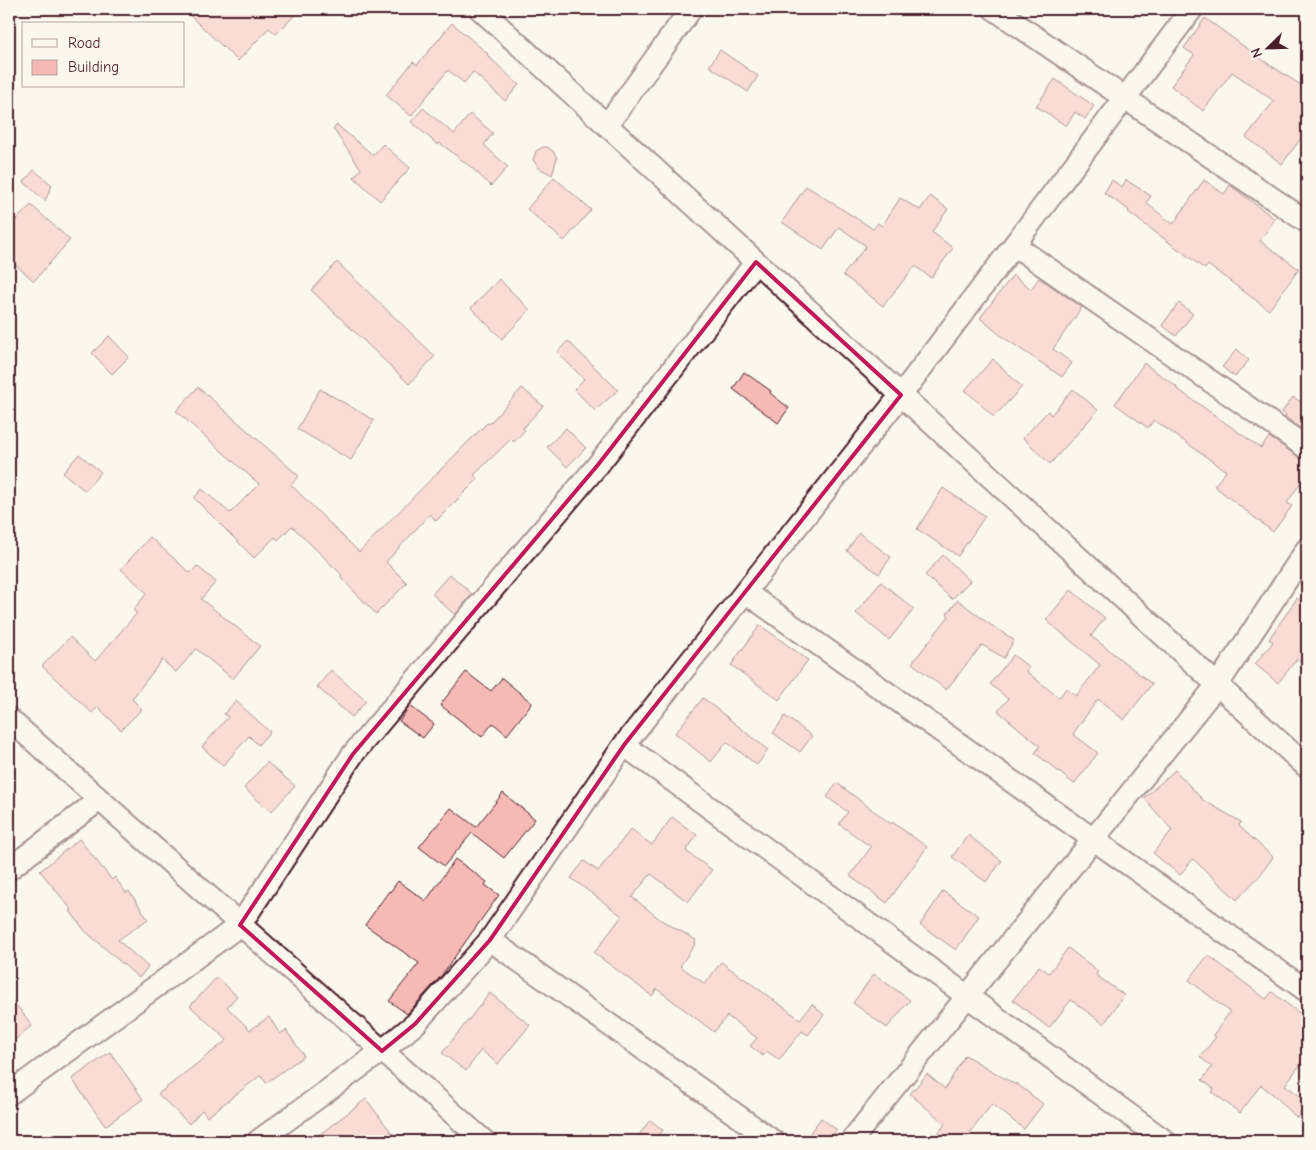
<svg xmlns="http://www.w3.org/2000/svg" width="1316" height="1150" font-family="'Comic Neue',sans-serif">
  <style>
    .building { fill: #f6bab6; stroke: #4a1f2b }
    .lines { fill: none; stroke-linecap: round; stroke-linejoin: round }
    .minor-casing { stroke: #4a1f2b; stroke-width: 25 }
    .minor { stroke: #fbf7ec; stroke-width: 21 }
    .marked { fill: none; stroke: #c2185b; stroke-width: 4; stroke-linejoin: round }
  </style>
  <rect width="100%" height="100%" fill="#fbf7ec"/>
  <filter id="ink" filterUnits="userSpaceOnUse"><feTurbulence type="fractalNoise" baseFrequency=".02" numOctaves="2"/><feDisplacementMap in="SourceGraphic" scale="10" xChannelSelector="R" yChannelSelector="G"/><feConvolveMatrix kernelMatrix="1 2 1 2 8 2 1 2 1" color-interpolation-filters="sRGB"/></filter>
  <g filter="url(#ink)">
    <path class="building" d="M 183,9 L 301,9 L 276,34 L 269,28 L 238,61 Z
      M 1205,18 L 1267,63 L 1307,89 L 1307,130 L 1282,164 L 1246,137 L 1274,101 L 1232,72 L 1203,111 L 1171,86 L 1194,55 L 1184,48 Z
      M 452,23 L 488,54 L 487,55 L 519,85 L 505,101 L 473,72 L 464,83 L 448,70 L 411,116 L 386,95 L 413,62 L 417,65 Z
      M 720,50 L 758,76 L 748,92 L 709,66 Z
      M 1055,79 L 1094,106 L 1085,119 L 1075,112 L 1066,126 L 1036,106 Z
      M 423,108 L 454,134 L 470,114 L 493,133 L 484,145 L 508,167 L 491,186 L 472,168 L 440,143 L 438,145 L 411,122 Z
      M 337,125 L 373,155 L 383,144 L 410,168 L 380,201 L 354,177 L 361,169 L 333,129 Z
      M 543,147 L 547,147 L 553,151 L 557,158 L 552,175 L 539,168 L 533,160 L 536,151 Z
      M 34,170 L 52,185 L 45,201 L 24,182 Z
      M 554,177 L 591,210 L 564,241 L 527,209 Z
      M 1112,180 L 1122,187 L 1126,180 L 1151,196 L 1146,203 L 1173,224 L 1204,180 L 1224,194 L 1230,185 L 1275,219 L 1260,241 L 1299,269 L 1269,310 L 1208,265 L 1205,269 L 1128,212 L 1129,210 L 1104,193 Z
      M 806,186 L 873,229 L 878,223 L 882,226 L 900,198 L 920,210 L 930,196 L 948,209 L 932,232 L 953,248 L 931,278 L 915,266 L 883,306 L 843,275 L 866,246 L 839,227 L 823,250 L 782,222 Z
      M 31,205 L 70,240 L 34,281 L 9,259 L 9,227 Z
      M 337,262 L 435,356 L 409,384 L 311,290 Z
      M 1013,275 L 1031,289 L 1039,278 L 1082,307 L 1053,349 L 1072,363 L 1062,377 L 1000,335 L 980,318 Z
      M 499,279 L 530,310 L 502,339 L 471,308 Z
      M 1179,303 L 1193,314 L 1176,336 L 1162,325 Z
      M 109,336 L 129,357 L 112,374 L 92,353 Z
      M 568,341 L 618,390 L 595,411 L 574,389 L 584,379 L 557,352 Z
      M 1237,349 L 1249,360 L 1235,377 L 1222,367 Z
      M 993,359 L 1022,387 L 994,417 L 965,390 Z
      M 1144,363 L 1177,387 L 1176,388 L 1261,448 L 1269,437 L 1300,458 L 1307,460 L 1307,473 L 1287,503 L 1292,506 L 1273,532 L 1214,486 L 1226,471 L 1154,420 L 1148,428 L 1115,404 Z
      M 744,372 L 771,391 L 770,393 L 789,408 L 778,423 L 733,389 Z
      M 198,387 L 299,476 L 291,485 L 359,552 L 465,445 L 487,423 L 489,424 L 522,388 L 543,406 L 523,428 L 525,430 L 514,442 L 511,439 L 474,475 L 478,479 L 436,521 L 430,514 L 386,562 L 407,583 L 376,614 L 340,577 L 342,575 L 292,526 L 278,540 L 275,537 L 254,558 L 194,498 L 202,489 L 230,513 L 259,484 L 176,411 Z
      M 320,389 L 374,420 L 351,460 L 297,429 Z
      M 1073,389 L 1098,410 L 1050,464 L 1023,438 L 1048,411 L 1051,415 Z
      M 1293,397 L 1307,406 L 1307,433 L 1285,417 L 1286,415 L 1282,412 Z
      M 566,428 L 586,448 L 567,467 L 547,447 Z
      M 79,454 L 101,472 L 85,491 L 63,473 Z
      M 943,488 L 985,516 L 958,556 L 917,529 Z
      M 859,533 L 891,557 L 879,574 L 847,551 Z
      M 150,537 L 190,573 L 197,566 L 216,582 L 201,599 L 260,646 L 233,679 L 196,649 L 176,672 L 162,660 L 132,699 L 142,709 L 121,730 L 98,707 L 92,713 L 42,666 L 70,637 L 95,661 L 137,613 L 133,610 L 147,593 L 121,569 Z
      M 943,555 L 970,581 L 952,599 L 925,575 Z
      M 450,574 L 472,594 L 455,615 L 432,594 Z
      M 881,582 L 914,609 L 889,640 L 856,613 Z
      M 1071,590 L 1105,618 L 1091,636 L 1152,684 L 1124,720 L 1098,699 L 1073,734 L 1098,753 L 1074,784 L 1035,753 L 1040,746 L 998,711 L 1008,699 L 990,684 L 1013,655 L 1029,667 L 1026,671 L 1059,698 L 1066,688 L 1076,696 L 1100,665 L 1046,620 Z
      M 1297,598 L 1307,606 L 1307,666 L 1297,659 L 1278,683 L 1255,664 L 1273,642 L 1269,639 Z
      M 958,600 L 988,623 L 1014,640 L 1004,658 L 982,645 L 946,690 L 912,663 L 949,616 L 947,614 Z
      M 760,625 L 808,660 L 779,700 L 731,665 Z
      M 331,670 L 366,701 L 352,717 L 317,687 Z
      M 466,672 L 491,691 L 502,678 L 532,703 L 507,735 L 493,723 L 482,737 L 440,705 Z
      M 703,698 L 768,750 L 757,765 L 727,742 L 711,762 L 675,733 Z
      M 236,701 L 270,732 L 258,745 L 249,736 L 223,766 L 202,747 L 228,717 L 224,714 Z
      M 410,706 L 434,724 L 423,738 L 399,721 Z
      M 785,716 L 812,736 L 800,752 L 773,733 Z
      M 267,762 L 295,786 L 271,812 L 244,788 Z
      M 1175,770 L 1203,800 L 1241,822 L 1239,826 L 1273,857 L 1261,874 L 1237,900 L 1193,859 L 1180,875 L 1153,853 L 1172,830 L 1144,798 Z
      M 837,783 L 891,824 L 892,822 L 927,847 L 887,903 L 850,876 L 871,847 L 839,824 L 848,812 L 827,797 Z
      M 503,793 L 535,819 L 504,858 L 472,833 L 444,866 L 419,847 L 451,808 L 476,827 Z
      M 672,817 L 697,835 L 686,851 L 712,870 L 688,902 L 651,874 L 632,897 L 661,920 L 696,940 L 695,942 L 696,943 L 680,966 L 705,984 L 721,962 L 800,1019 L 812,1004 L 824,1015 L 808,1035 L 802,1031 L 779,1060 L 767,1051 L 763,1056 L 750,1046 L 757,1038 L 727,1016 L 714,1032 L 657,989 L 652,996 L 594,953 L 622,916 L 571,878 L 584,861 L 598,871 L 631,829 L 652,845 Z
      M 968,835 L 1002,861 L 986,882 L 952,857 Z
      M 79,839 L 112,880 L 115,877 L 126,893 L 129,891 L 148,919 L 118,940 L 148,967 L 139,978 L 85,931 L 70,911 L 72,910 L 40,871 Z
      M 455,859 L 487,882 L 485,885 L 499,895 L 441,976 L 407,1014 L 389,1001 L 419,963 L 365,925 L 389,891 L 390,892 L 398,881 L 426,901 Z
      M 943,891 L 979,916 L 956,950 L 920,925 Z
      M 1068,948 L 1098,971 L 1096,975 L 1124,995 L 1104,1024 L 1071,1000 L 1049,1028 L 1013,1000 L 1039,966 L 1049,973 Z
      M 1208,955 L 1266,999 L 1272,992 L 1307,1019 L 1307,1056 L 1285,1085 L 1307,1101 L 1297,1118 L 1276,1097 L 1261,1085 L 1240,1113 L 1212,1092 L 1214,1089 L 1202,1080 L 1212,1067 L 1200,1057 L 1216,1037 L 1213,1035 L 1230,1012 L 1189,980 Z
      M 874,974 L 910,1000 L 887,1028 L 853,1003 Z
      M 217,977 L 237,996 L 227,1007 L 250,1030 L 269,1017 L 280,1034 L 286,1030 L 304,1056 L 266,1083 L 261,1075 L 207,1117 L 202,1110 L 189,1124 L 158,1094 L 227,1040 L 190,1006 Z
      M 490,993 L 530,1025 L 498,1064 L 481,1050 L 466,1071 L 442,1053 Z
      M 9,996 L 32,1025 L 9,1045 Z
      M 110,1052 L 143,1099 L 105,1126 L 72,1079 Z
      M 965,1055 L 1016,1085 L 1016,1083 L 1043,1104 L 1024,1129 L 992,1104 L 964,1141 L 932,1141 L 945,1124 L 910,1094 L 927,1074 L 945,1089 Z
      M 366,1099 L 398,1141 L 311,1141 Z
      M 821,1118 L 837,1130 L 828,1141 L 804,1141 Z
      M 650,1120 L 663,1130 L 655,1141 L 635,1141 Z"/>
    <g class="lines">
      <g class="minor-casing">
        <path id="minor" d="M 480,9 L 1307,767
          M 994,9 L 1307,222
          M 607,125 L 691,9
          M 1014,245 L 1307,448
          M 745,592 L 1307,991
          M 9,719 L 484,1141
          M 624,745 L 1165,1141
          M 9,869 L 99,800
          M 490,940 L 773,1141
          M 9,1094 L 240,925 L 353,754 L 597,466 L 756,262
          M 258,1141 L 382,1051 L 415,1024 L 490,940 L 624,745 L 901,395 L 1192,9
          M 851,1141 L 1218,684 L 1307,549"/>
      </g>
      <use href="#minor" class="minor"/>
    </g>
  </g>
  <path d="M0 0H1316V1150H0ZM 756,262 L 901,395 L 624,745 L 490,940 L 415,1024 L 382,1051 L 240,925 L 353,754 L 597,466 Z" fill="#fbf7ec" fill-opacity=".55" fill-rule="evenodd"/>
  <path class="marked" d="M 756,262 L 901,395 L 624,745 L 490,940 L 415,1024 L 382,1051 L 240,925 L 353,754 L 597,466 Z"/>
  <rect width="1316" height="1150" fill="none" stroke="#fbf7ec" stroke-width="30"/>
  <rect x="15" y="15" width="1286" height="1120" fill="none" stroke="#4a1f2b" stroke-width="2" filter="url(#ink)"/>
  <rect x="22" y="22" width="162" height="65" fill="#fbf7ec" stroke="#b4a19f"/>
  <rect x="32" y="39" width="25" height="8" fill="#fbf7ec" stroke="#b4a19f"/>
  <text x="68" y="48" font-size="15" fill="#4a1f2b">Road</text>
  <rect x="32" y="60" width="25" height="15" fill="#f6bab6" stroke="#b4a19f"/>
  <text x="68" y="72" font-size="15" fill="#4a1f2b">Building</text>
  <g transform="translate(1268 48) rotate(247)" stroke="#fbf7ec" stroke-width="4" paint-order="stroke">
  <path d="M0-4L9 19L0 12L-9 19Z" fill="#4a1f2b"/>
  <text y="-8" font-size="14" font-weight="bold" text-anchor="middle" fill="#4a1f2b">N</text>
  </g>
</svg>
